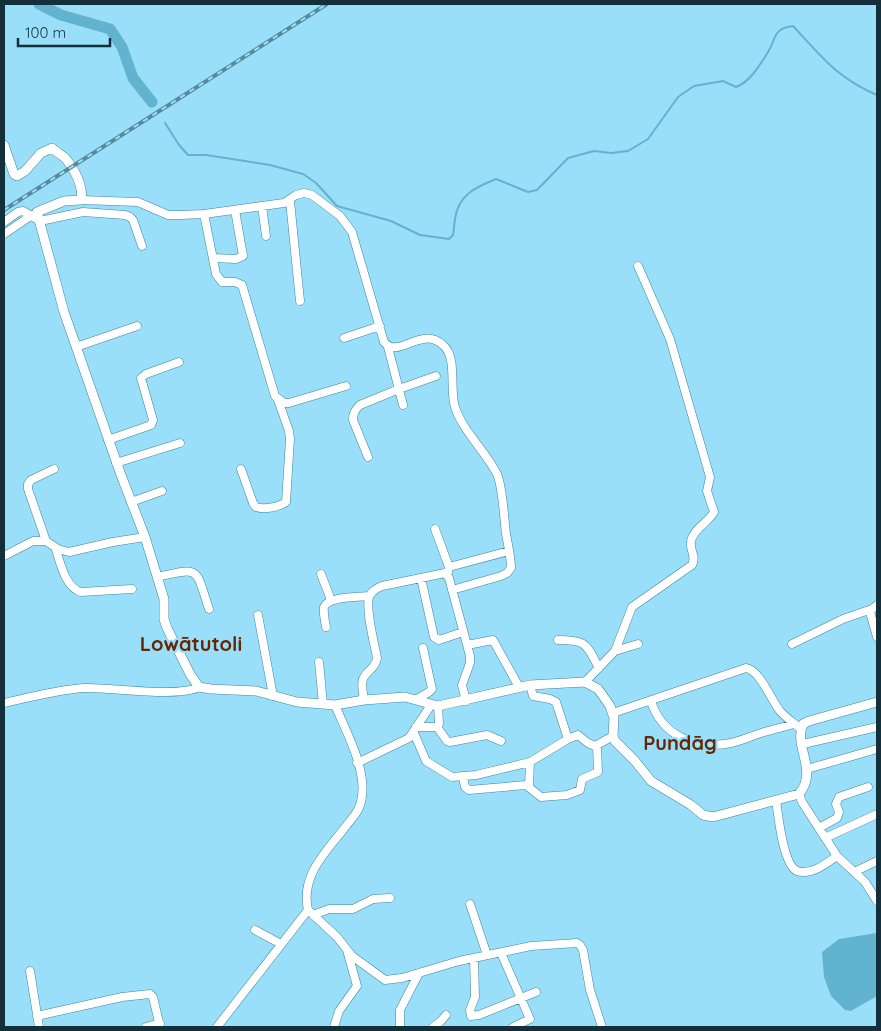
<svg xmlns="http://www.w3.org/2000/svg" width="881" height="1031" font-family="Quicksand,sans-serif">
  <style>
    .water { fill: #62b3d0 }
    .lines { fill: none; stroke-linecap: round; stroke-linejoin: round }
    .stream { stroke: #62b3d0; stroke-width: 2 }
    .river { stroke: #62b3d0; stroke-width: 11 }
    .minor-casing { stroke: #3f849c; stroke-width: 9 }
    .tertiary-casing { stroke: #3f849c; stroke-width: 10 }
    .minor { stroke: #fff; stroke-width: 8 }
    .tertiary { stroke: #fff; stroke-width: 9 }
    .rail-casing { stroke: #57899b; stroke-width: 4 }
    .rail { stroke: #9adff9; stroke-width: 2; stroke-dasharray: 5.5; stroke-linecap: butt }
    .labels { text-anchor: middle; dominant-baseline: central; stroke-width: 4.5; stroke-linejoin: round; paint-order: stroke }
    .district-label { font-size: 20px; font-weight: bold; fill: #662705; stroke: #9adff9 }
  </style>
  <rect width="100%" height="100%" fill="#9adff9"/>
  <path class="water" d="M 877,933 L 877,996 L 851,1011 L 845,1010 L 831,996 L 824,977 L 822,952 L 839,939 Z"/>
  <g class="lines">
    <path class="stream" d="M 165,123 L 179,145 L 188,155 L 206,155 L 270,165 L 303,174 L 316,183 L 337,206 L 391,221 L 420,235 L 449,239 L 453,235 C 454,230 454,225 455,219 C 458,195 476,187 496,179 L 528,192 L 537,190 L 568,158 L 594,151 L 611,153 L 628,151 L 648,139 L 678,97 L 694,86 L 723,81 L 736,87 C 750,82 760,65 768,52 C 776,39 773,28 793,26 C 822,57 837,78 877,95"/>
    <path class="river" d="M 39,4 L 61,15 L 110,29 L 122,47 L 133,78 L 152,102"/>
    <g class="minor-casing">
      <path id="minor" d="M 81,200 L 138,202 L 168,215 L 180,215 L 204,214 L 284,203 L 296,195 L 304,193 L 312,195 L 340,216 L 352,232 L 384,342 C 399,360 420,325 443,345 C 458,358 449,389 455,407 C 462,430 486,452 497,474 C 503,488 504,519 506,534 C 508,545 511,557 511,568 L 507,573 L 501,576 L 452,590
        M 290,201 L 300,301
        M 262,206 L 266,236
        M 204,214 L 216,274 L 222,282 L 235,282 L 242,285 L 275,396 L 284,403 L 289,403 L 346,386
        M 4,222 L 18,212 L 23,211 L 40,221 L 83,212 L 125,215 L 130,217 L 133,220 L 142,246
        M 4,234 L 32,215
        M 213,258 L 236,259 L 243,256 L 235,210
        M 344,338 L 380,326
        M 76,347 L 137,326
        M 388,347 L 403,405
        M 108,440 L 151,425 L 153,420 L 141,378 L 146,374 L 179,362
        M 368,457 L 353,420 C 353,413 355,410 360,405 L 399,389 L 436,376
        M 116,463 L 180,443
        M 241,469 L 253,503 L 256,507 C 264,510 279,507 286,502 L 290,439 L 289,431 L 278,400
        M 131,502 L 162,491
        M 435,529 L 449,567 L 448,572
        M 46,541 L 28,489 L 28,484 L 31,480 L 54,469
        M 55,547 C 60,561 65,588 81,592 L 132,589
        M 4,556 L 33,541 L 46,541 L 58,549 L 69,552 L 113,542 L 145,537
        M 449,567 L 509,551
        M 321,574 L 331,600
        M 157,577 C 201,567 195,567 209,609
        M 421,578 L 434,637 L 439,640 L 463,632
        M 877,605 L 872,609 L 870,612 L 877,637
        M 258,615 L 273,696
        M 326,627 C 325,621 323,612 324,607 C 328,596 359,597 369,596
        M 558,640 C 587,640 586,644 599,668
        M 792,644 L 843,619 L 872,609
        M 467,645 L 493,640 L 519,687
        M 615,651 L 638,644
        M 319,662 L 323,704
        M 585,682 L 615,651 L 632,607 L 692,565 C 697,556 689,550 691,541 C 693,529 709,522 714,512 L 707,491 L 710,477 L 670,339 L 638,266
        M 530,685 L 533,696 L 550,699 L 556,702 L 568,739 L 578,735 L 588,743 L 595,746 L 613,736
        M 417,699 L 429,692 L 432,689 L 423,648
        M 364,700 C 363,693 361,685 363,679 C 367,670 376,668 377,658 C 375,646 364,605 370,595 C 373,590 377,588 382,586 L 445,573 L 449,578 L 470,656 L 470,663 L 462,685 L 466,701
        M 651,701 C 662,736 696,750 731,743 C 741,741 751,736 761,733 C 772,730 783,727 794,724
        M 4,703 C 30,697 57,690 84,688 C 110,687 179,698 199,687
        M 335,705 C 346,731 366,768 362,796 C 361,809 354,816 346,826 C 327,851 300,875 308,910 L 337,937 L 352,956 L 385,980 L 402,978 L 459,961 L 531,946 L 577,943 L 580,945 L 583,950 L 590,990 L 602,1027
        M 438,706 L 439,723 L 438,728
        M 613,713 L 746,668 C 760,670 771,700 780,711 C 786,718 794,723 801,729
        M 416,727 L 437,727 L 447,741 L 450,742 L 487,735 L 501,741
        M 414,733 L 426,761 L 452,777 L 476,775 L 530,762
        M 803,744 L 877,727
        M 357,763 L 409,738 L 431,705
        M 807,769 L 877,749
        M 463,777 L 465,787 L 469,790 L 526,785 L 541,797 L 567,795 L 580,790 L 582,779 L 598,772 L 597,745
        M 529,786 L 530,762 L 568,739
        M 799,794 L 802,802 L 837,856 L 865,882 L 877,901
        M 776,800 C 778,814 783,865 797,871 C 811,876 827,863 837,856
        M 819,828 L 837,818 L 839,812 L 836,804 L 839,797 L 868,787
        M 825,838 L 875,815
        M 854,872 L 877,861
        M 470,904 L 487,955
        M 313,915 L 329,909 L 353,909 L 373,899 L 390,898
        M 255,930 L 281,944
        M 501,953 L 530,1019 L 513,1027
        M 474,958 L 475,997 L 470,1010 L 471,1016 L 479,1015 L 536,992
        M 30,971 L 39,1027
        M 37,1016 L 122,997 L 150,994 L 153,997 L 160,1027
        M 146,1027 L 160,1023
        M 217,1027 L 308,910
        M 334,1027 L 339,1011 L 357,986 L 347,950
        M 400,1027 L 400,1010 L 419,973
        M 433,1027 L 441,1021 L 446,1015"/>
    </g>
    <g class="tertiary-casing">
      <path id="tertiary" d="M 4,145 L 14,174 L 17,176 L 25,171 L 41,153 L 52,148 C 56,152 62,155 65,158 C 74,168 84,187 81,200 L 64,201 L 37,212 L 64,312 L 121,475 L 145,537 L 164,599 L 164,619 L 167,628 L 190,674 L 199,687 L 211,689 L 256,691 L 297,702 L 335,705 L 364,700 L 405,697 L 438,706 L 530,685 L 585,682 L 598,689 L 610,706 L 614,718 L 613,736 L 615,741 L 635,761 L 651,781 L 691,805 L 703,815 L 713,817 L 799,794 C 819,770 793,747 803,724 L 809,721 L 877,702"/>
    </g>
    <use href="#minor" class="minor"/>
    <use href="#tertiary" class="tertiary"/>
    <g class="rail-casing">
      <path id="rail" d="M 4,210 L 327,4"/>
    </g>
    <use href="#rail" class="rail"/>
  </g>
  <g class="labels">
    <g class="district-label">
      <text x="191" y="643">Lowātutoli</text>
      <text x="680" y="742">Pundāg</text>
    </g>
  </g>
  <rect width="881" height="1031" fill="none" stroke="#13303a" stroke-width="10"/>
  <path d="M18 38v8h92v-8" fill="none" stroke="#13303a" stroke-width="2.5"/>
  <text x="25" y="38" font-size="15" fill="#13303a" stroke="#9adff9" stroke-width="4" paint-order="stroke">100 m</text>
</svg>
